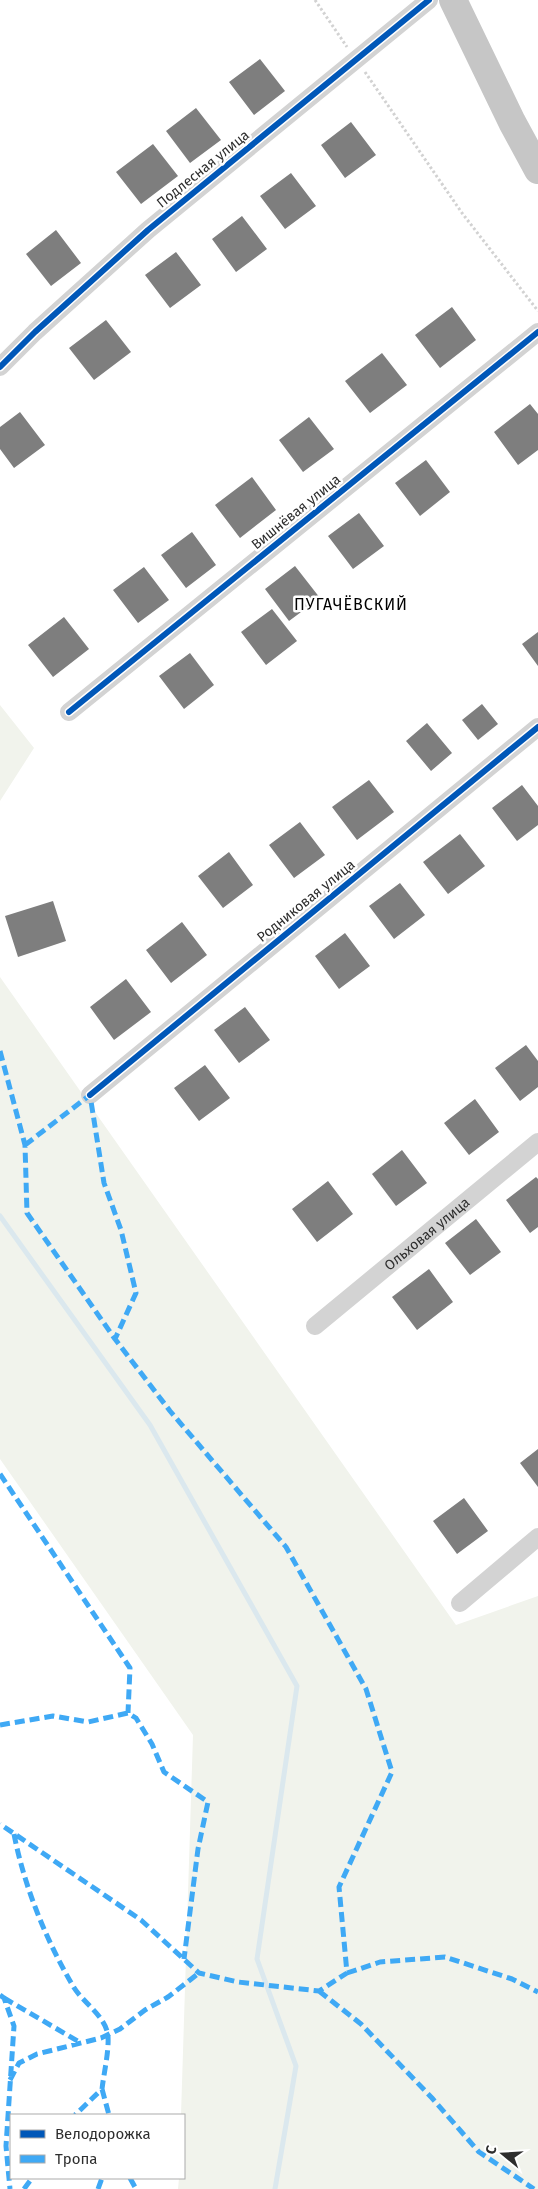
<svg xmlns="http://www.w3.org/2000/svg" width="538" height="2189" font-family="'Fira Sans',sans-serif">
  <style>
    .green { fill: #f1f3ec }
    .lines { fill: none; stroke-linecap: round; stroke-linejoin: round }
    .stream { stroke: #dbe8ee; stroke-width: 5 }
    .building { fill: #7e7e7e }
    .path { stroke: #d2d2d2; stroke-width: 3; stroke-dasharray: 2.5 2.5; stroke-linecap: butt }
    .minor { stroke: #d3d3d3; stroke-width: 18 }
    .primary { stroke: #c6c6c6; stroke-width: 28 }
    .quiet { stroke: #3fa9f5; stroke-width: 5; stroke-dasharray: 10 5; stroke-linecap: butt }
    .cycleway-casing { stroke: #fff; stroke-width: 9 }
    .cycleway { stroke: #0057b8; stroke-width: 6 }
    .labels { text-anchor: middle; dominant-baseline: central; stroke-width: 5; stroke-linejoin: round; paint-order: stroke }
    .street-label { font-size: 14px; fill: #2e2e2e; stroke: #fff }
    .quarter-label { font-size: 16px; letter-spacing: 1px; fill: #000; stroke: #fff }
  </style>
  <rect width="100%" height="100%" fill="#fff"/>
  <path class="green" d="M 0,705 L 34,748 L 0,801 Z
    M 0,977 L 456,1625 L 538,1596 L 538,2189 L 178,2189 L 179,2178 L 184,2178 L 184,2115 L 181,2115 L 193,1735 L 0,1459 Z"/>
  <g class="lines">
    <path class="stream" d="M 0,1216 L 150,1425 L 297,1686 L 257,1959 L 296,2066 L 275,2189"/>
  </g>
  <path class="building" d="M 260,59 L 285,91 L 254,115 L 229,82 Z
    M 196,108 L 221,140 L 190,163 L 166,131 Z
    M 351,122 L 376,155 L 345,178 L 321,145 Z
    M 153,144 L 178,176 L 141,204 L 116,172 Z
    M 291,173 L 316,206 L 285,229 L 260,196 Z
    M 242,216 L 267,249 L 236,272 L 212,239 Z
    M 56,230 L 81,263 L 51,286 L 26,254 Z
    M 176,252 L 201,285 L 170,308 L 145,275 Z
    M 452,307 L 476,340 L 440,368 L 415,335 Z
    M 106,320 L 131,352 L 94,380 L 69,348 Z
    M 382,353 L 407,385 L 370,413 L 345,381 Z
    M 530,404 L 538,414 L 538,450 L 518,465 L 494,432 Z
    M 20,412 L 45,445 L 14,468 L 0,449 L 0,427 Z
    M 309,417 L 334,449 L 303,472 L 279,440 Z
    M 426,460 L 450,492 L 420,516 L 395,483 Z
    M 252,477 L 276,510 L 240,538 L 215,505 Z
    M 359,513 L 384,546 L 353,569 L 328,536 Z
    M 192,532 L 216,565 L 186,588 L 161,555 Z
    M 295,566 L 320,598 L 289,621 L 265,589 Z
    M 144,567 L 169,600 L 138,623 L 113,590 Z
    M 272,609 L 297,641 L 266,665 L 241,632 Z
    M 64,617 L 89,649 L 53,677 L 28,645 Z
    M 538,632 L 538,666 L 522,644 Z
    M 190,653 L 214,685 L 184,709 L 159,676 Z
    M 482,704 L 498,724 L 478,740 L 462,720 Z
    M 427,723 L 452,753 L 431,771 L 406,741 Z
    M 369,780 L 394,812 L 357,840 L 332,807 Z
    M 522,785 L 538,806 L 538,825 L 517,841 L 492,808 Z
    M 300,822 L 325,855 L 294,878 L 269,845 Z
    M 460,834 L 485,866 L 448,894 L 423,862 Z
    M 229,852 L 253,885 L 223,908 L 198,876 Z
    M 400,883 L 425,915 L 394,939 L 369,906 Z
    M 53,901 L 66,941 L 18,957 L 5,916 Z
    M 182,922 L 207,955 L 171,983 L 146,950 Z
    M 345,933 L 370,966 L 339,989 L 315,956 Z
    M 126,979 L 151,1012 L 114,1040 L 90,1007 Z
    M 245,1007 L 270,1040 L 239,1063 L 214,1030 Z
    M 526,1045 L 538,1061 L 538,1087 L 520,1101 L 495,1068 Z
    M 205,1065 L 230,1098 L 199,1121 L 174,1088 Z
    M 475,1099 L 499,1132 L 469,1155 L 444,1123 Z
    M 402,1150 L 427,1183 L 396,1206 L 372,1174 Z
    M 536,1177 L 538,1179 L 538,1227 L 530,1233 L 506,1200 Z
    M 328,1181 L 353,1214 L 317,1242 L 292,1209 Z
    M 476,1219 L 501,1252 L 470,1275 L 445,1243 Z
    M 429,1269 L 453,1302 L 417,1330 L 392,1297 Z
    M 538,1449 L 538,1487 L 520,1463 Z
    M 464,1498 L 488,1531 L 457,1554 L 433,1521 Z"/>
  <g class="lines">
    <path class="path" d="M 315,0 L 347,47
      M 365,72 L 462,213 L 538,311"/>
    <g class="minor">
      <path d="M 0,367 L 35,332 L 148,230 L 429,0"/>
      <path d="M 69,712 L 538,332"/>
      <path d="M 90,1095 L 538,727"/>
      <path id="s1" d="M 315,1326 L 538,1142"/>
      <path d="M 460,1603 L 538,1537"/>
    </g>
    <path class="primary" d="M 453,0 L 512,122 L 538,170"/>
    <path class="quiet" d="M 0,1051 L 25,1145 L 27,1213 L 115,1339 L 170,1411 L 286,1547 L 366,1689 L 392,1772 L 339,1887 L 347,1973 L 319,1991 L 238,1982 L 199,1973 L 141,1920 L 0,1824
      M 25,1145 L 90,1095 L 104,1183 L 121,1230 L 136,1293 L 115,1339
      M 0,1474 L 130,1668 L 128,1713
      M 0,1725 L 53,1716 L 88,1722 L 128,1713 L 136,1718 L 152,1744 L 164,1772 L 208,1802 L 198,1849 L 184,1959
      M 14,1834 C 24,1886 46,1940 73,1986 C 82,2002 106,2016 108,2036 C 109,2052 104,2072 102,2089 L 75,2115
      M 347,1973 L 380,1962 L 445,1957 L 512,1979 L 538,1992
      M 319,1991 L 361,2024 L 432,2098 L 479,2152 L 534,2189
      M 0,1995 L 4,1998 L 14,2026 L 6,2146 L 10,2189
      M 4,1998 L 81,2043
      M 10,2080 L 19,2063 L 37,2054 L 101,2038 L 120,2029 L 145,2010 L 168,1997 L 199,1973
      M 102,2089 L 109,2115
      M 130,2178 L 136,2189
      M 24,2189 L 32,2178
      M 98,2189 L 102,2178"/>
    <g class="cycleway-casing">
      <path id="cycleway" d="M 0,367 L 35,332 L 148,230 L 429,0
        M 69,712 L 538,332
        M 90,1095 L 538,727"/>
    </g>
    <use href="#cycleway" class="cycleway"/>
  </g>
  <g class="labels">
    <g class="street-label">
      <text transform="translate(203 169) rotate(-39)">Подлесная улица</text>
      <text transform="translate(296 512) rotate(-39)">Вишнёвая улица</text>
      <text transform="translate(306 901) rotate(-39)">Родниковая улица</text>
      <text stroke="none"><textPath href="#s1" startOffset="145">Ольховая улица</textPath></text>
    </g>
    <g class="quarter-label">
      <text x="351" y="604">ПУГАЧЁВСКИЙ</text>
    </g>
  </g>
  <rect x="10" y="2114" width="175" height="65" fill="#ffffff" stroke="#ababab"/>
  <rect x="20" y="2130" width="25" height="8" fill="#0057b8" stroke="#ababab"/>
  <text x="55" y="2139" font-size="15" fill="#2e2e2e">Велодорожка</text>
  <rect x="20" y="2155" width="25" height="8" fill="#3fa9f5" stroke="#ababab"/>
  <text x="55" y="2164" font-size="15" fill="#2e2e2e">Тропа</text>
  <g transform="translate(503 2154) rotate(288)" stroke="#ffffff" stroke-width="4" paint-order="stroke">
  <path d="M0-4L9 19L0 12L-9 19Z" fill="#2e2e2e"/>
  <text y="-8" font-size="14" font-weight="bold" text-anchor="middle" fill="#2e2e2e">С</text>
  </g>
</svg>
